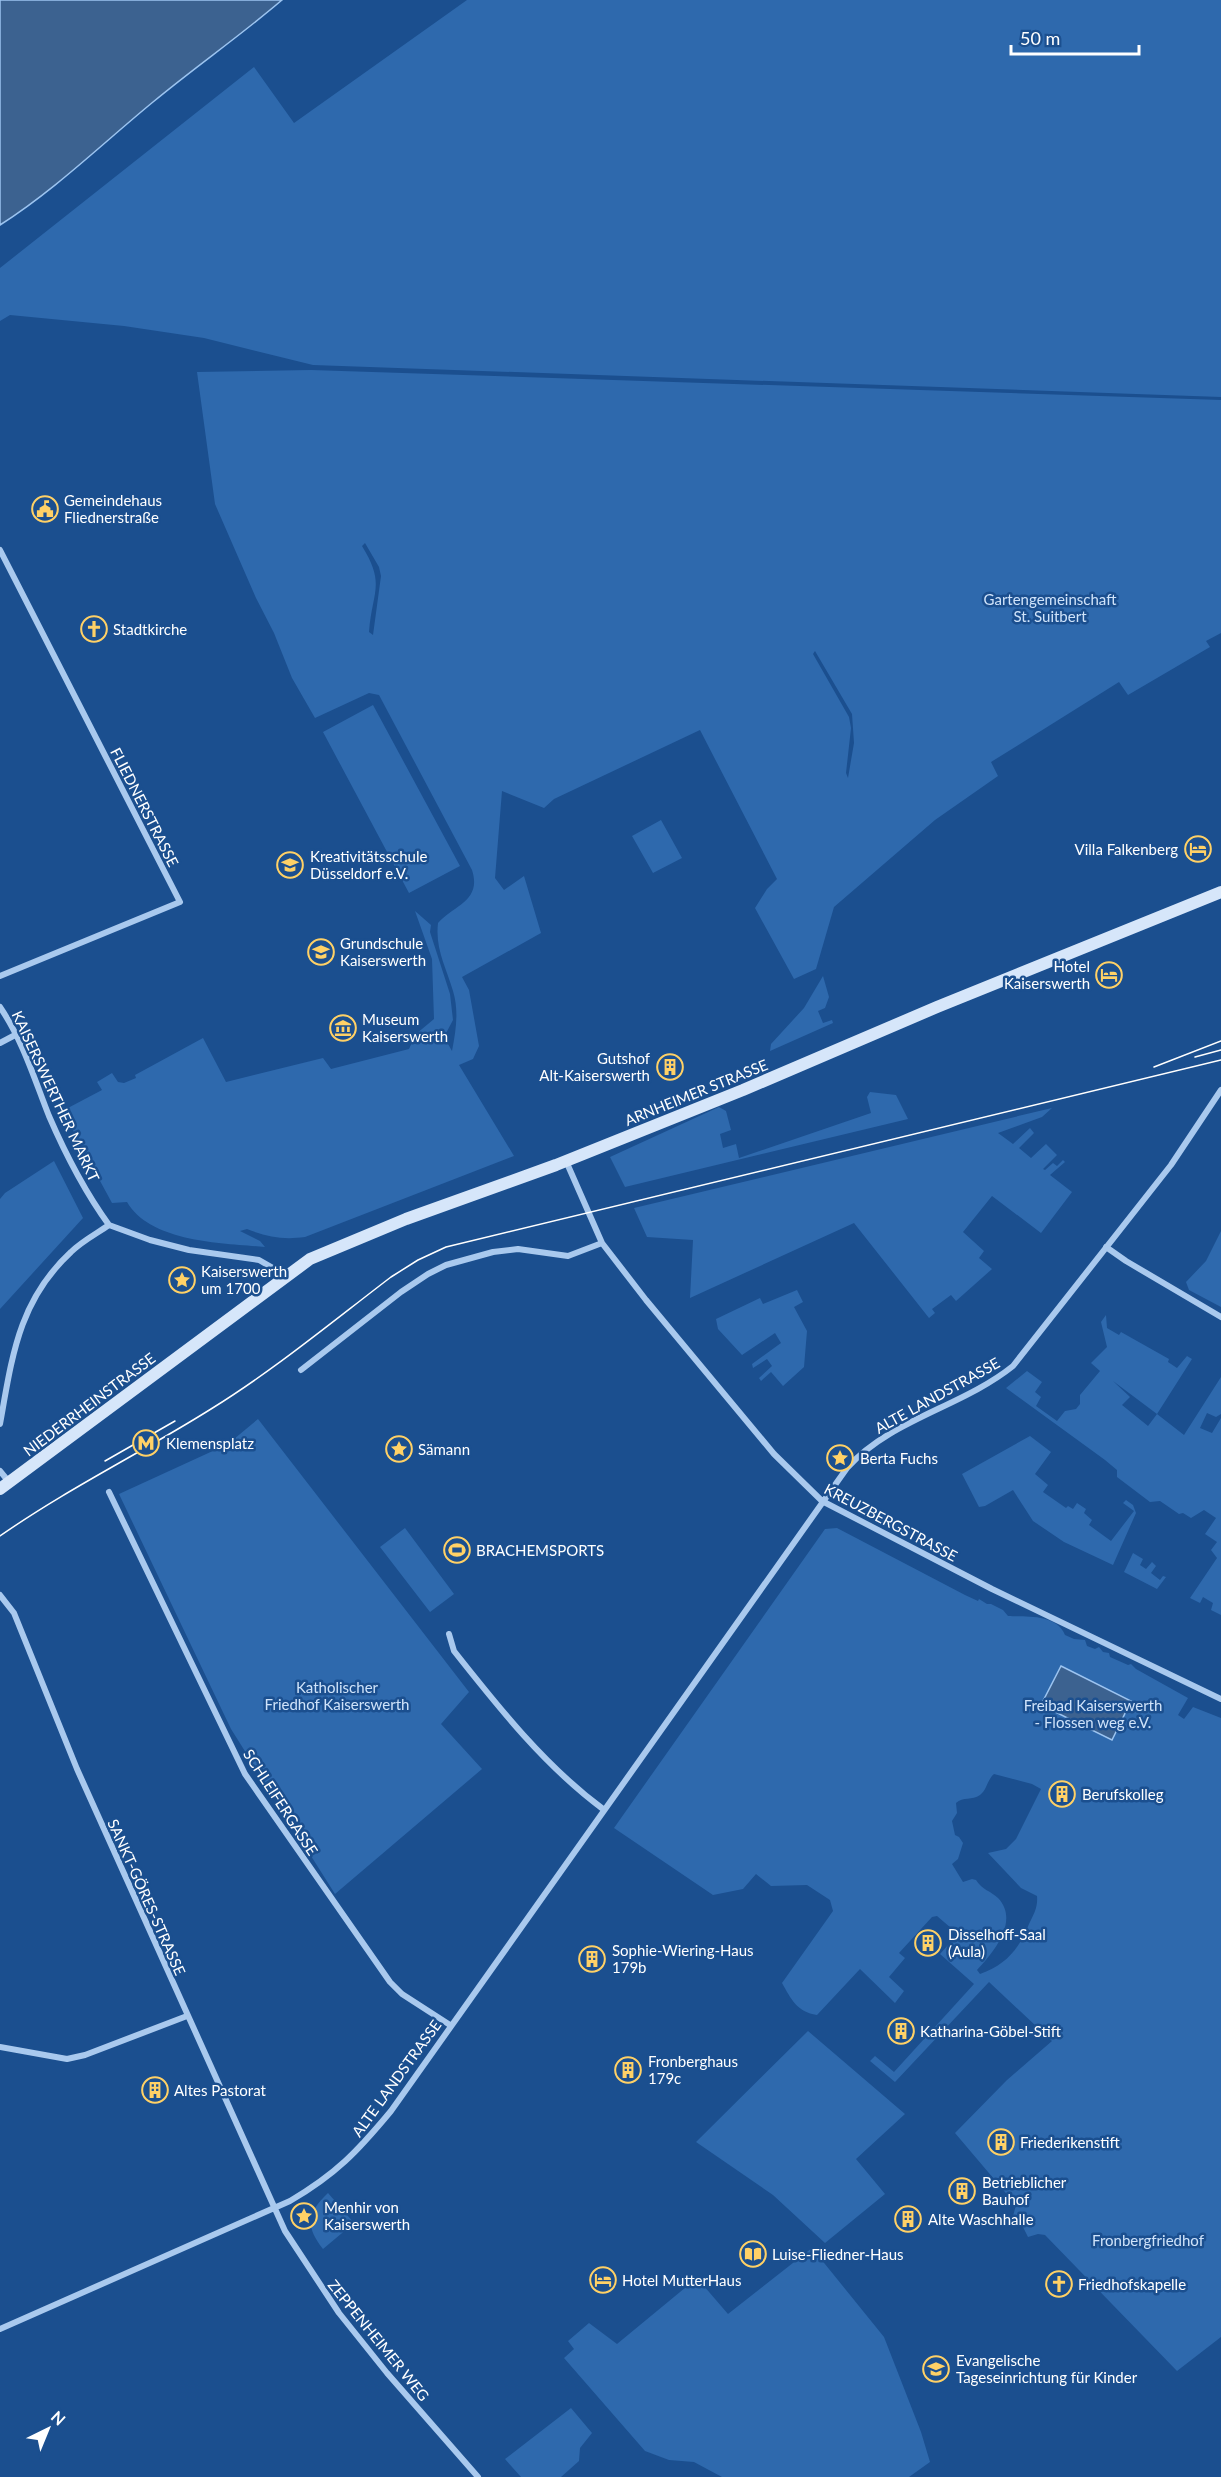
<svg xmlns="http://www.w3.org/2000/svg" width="1221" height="2477" font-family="Lato,sans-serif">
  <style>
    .green { fill: #2e69ad; fill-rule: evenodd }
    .water { fill: #3c6290; stroke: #9cc4f0; stroke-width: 1.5 }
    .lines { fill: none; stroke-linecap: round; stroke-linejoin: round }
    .minor { stroke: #a9c9ee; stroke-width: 6 }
    .secondary { stroke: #d6e6fa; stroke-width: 12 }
    .tram { stroke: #fff; stroke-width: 1.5 }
    .labels { text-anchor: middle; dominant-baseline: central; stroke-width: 5; stroke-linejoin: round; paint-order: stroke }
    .poi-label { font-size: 15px; fill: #fff; stroke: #1b4f8f; text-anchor: start }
    .park-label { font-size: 15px; fill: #cfe3fa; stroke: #1b4f8f }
    .street-label { font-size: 15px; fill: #fff; stroke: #1b4f8f }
  </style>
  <rect width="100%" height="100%" fill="#1b4f8f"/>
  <path class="green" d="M 467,0 L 1221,0 L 1221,397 L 313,365 L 204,338 L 124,326 L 10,315 L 0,321 L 0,268 L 254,67 L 294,123 Z
    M 311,370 L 1221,400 L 1221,633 L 1206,641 L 1210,647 L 1128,695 L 1119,682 L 991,762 L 998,776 L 935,820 L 834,907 L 816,969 L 794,979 L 755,908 L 767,889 L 777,879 L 700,730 L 554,799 L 544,808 L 502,791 L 495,878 L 504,890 L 524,876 L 541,933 L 462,977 L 469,990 L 479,1046 L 473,1059 L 459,1065 L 514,1156 L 305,1237 C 283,1240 267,1237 247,1229 L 240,1231 L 260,1241 L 265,1247 C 224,1243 151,1243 127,1202 L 112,1203 L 74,1133 L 66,1109 L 102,1090 L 97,1082 L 112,1073 L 118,1082 L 124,1083 L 136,1078 L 135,1075 L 203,1038 L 226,1082 L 323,1058 L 331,1069 L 409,1049 L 416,1034 L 434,1019 L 432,959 L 415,911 L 431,925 L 430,932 L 450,994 L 453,1020 L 444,1037 L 452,1051 C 456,1030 459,1011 453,991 C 446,967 435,949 438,923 C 454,905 482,901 472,870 L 379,695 L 369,693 L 315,718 L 292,678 L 274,633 L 256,598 L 215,504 L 197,372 ZM 365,543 L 379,567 L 381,576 L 373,635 L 369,632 C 372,591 386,585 362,546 ZM 815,651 L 852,714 L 854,743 L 848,778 L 846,773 L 851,728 L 849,717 L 813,654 Z
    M 373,705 L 460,866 L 409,893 L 323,732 Z
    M 661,820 L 682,858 L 653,873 L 632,836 Z
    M 823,976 L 829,997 L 825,1008 L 818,1011 L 823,1023 L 832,1020 L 833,1023 L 770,1051 L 771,1044 L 804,1008 Z
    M 870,1092 L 896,1095 L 908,1119 L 625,1187 L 610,1157 L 719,1107 L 726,1111 L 731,1130 L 720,1134 L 723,1148 L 736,1144 L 739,1158 L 871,1113 L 867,1097 Z
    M 1052,1108 L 1042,1117 L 998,1133 L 1013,1144 L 1030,1128 L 1034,1133 L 1019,1148 L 1031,1158 L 1046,1144 L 1057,1155 L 1043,1169 L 1045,1170 L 1053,1163 L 1057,1166 L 1063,1160 L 1065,1162 L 1050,1175 L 1072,1192 L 1041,1233 L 992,1196 L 963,1232 L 984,1251 L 979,1258 L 992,1269 L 956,1301 L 951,1295 L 932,1309 L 935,1313 L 929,1318 L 854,1223 L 690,1298 L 693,1240 L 647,1237 L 634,1208 Z
    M 54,1161 L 83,1218 L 0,1309 L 0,1199 L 5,1193 Z
    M 1221,1231 L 1221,1307 L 1189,1290 L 1186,1282 L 1206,1261 Z
    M 797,1290 L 803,1302 L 794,1307 L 807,1331 L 804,1367 L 783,1386 L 771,1372 L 761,1381 L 759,1378 L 772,1366 L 767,1359 L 753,1368 L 752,1364 L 781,1343 L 775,1333 L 742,1355 L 718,1329 L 716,1319 L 760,1298 L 763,1304 Z
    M 1106,1315 L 1107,1328 L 1119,1335 L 1121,1332 L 1169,1359 L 1168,1362 L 1177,1368 L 1187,1356 L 1192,1359 L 1157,1414 L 1184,1435 L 1221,1377 L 1221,1414 L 1216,1417 L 1207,1413 L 1200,1428 L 1212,1433 L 1221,1418 L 1221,1615 L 1211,1610 L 1213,1603 L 1203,1597 L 1200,1603 L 1190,1598 L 1217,1558 L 1211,1550 L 1217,1542 L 1205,1534 L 1216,1518 L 1204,1510 L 1191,1518 L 1183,1513 L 1179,1514 L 1160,1501 L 1150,1502 L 1117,1477 L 1117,1470 L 1105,1460 L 1006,1388 L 1027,1371 L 1042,1382 L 1035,1392 L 1041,1397 L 1036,1406 L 1057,1421 L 1065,1411 L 1076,1409 L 1080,1404 L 1080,1395 L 1100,1371 L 1091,1363 L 1107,1347 L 1101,1322 ZM 1113,1381 L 1157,1414 L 1148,1426 L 1122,1405 L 1130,1397 Z
    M 258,1419 L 469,1692 L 441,1724 L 482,1769 L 335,1894 L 231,1729 L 119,1494 L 228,1444 Z
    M 1030,1436 L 1051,1452 L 1035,1474 L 1048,1485 L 1043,1492 L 1066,1508 L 1068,1506 L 1073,1509 L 1077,1503 L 1086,1509 L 1084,1513 L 1092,1520 L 1089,1525 L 1111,1541 L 1134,1511 L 1123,1503 L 1126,1500 L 1133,1505 L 1136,1513 L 1113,1565 L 1064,1542 L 1033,1521 L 1013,1490 L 985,1506 L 979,1507 L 962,1474 Z
    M 405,1528 L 454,1594 L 430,1612 L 380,1547 Z
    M 837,1528 L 965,1595 L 978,1601 L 979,1599 L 987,1604 L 991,1604 L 1003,1610 L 1008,1616 C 1023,1617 1057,1613 1065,1635 L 1074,1639 L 1085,1640 L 1087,1646 L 1095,1649 L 1099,1647 L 1103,1652 L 1109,1653 L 1110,1657 L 1128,1665 L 1131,1664 L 1136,1669 L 1188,1698 L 1178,1715 L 1184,1719 L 1193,1707 L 1221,1718 L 1221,2337 L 1177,2371 L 1045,2235 L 1038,2234 L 1028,2237 L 1023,2227 L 1012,2220 L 1016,2205 L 955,2133 L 1007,2080 L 1052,2041 L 989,1982 L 895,2082 L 870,2061 L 875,2056 L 894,2072 L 974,1984 L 940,1954 L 958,1934 L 937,1916 L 932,1917 L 899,1953 L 905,1958 L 889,1977 L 904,1991 L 895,2003 L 860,1969 L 817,2015 C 797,2012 791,1999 782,1983 L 833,1911 L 830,1900 L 807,1885 L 771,1886 L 756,1874 L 743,1889 L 713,1895 L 614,1828 L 825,1529 ZM 994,1774 L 1032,1784 L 1041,1789 L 1016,1839 L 1006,1849 L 988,1853 L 1021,1888 L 1037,1896 C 1038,1907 1034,1914 1029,1924 C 1019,1949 1006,1965 980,1974 L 977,1970 C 993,1953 1020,1921 998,1898 C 991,1891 982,1890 976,1880 L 972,1879 L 963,1882 L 952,1864 L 958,1859 L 963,1843 L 959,1837 L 955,1835 L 952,1821 L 957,1813 L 956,1803 C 963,1796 972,1801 980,1795 C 987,1790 987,1780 994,1774 Z
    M 1133,1553 L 1143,1559 L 1140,1565 L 1146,1569 L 1152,1562 L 1156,1566 L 1151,1573 L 1160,1580 L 1163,1576 L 1166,1577 L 1157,1589 L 1124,1572 Z
    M 808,2031 L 905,2114 L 856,2159 L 885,2194 L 825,2243 L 773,2195 L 696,2142 Z
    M 328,2193 L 354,2223 L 323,2249 C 305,2226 307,2213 328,2193 Z
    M 812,2248 L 884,2337 L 921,2432 L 930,2462 L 909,2477 L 722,2477 L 694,2462 L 669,2460 L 645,2451 L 564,2358 L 574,2349 L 568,2341 L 589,2323 L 617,2344 L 697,2278 L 728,2314 Z
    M 571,2408 L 592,2433 L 580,2448 L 579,2461 L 561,2477 L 521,2477 L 505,2459 Z"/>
  <path class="water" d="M 0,0 L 282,0 C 240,36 195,67 153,102 C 103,143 55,190 0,225 Z
    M 1061,1666 L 1131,1701 L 1112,1740 L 1041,1705 Z"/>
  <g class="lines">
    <path class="minor" d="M 0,550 L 180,902 L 0,976
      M 0,1007 C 23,1041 34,1078 49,1116 C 65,1153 85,1192 109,1225
      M 0,1043 L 17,1034
      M 566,1161 L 602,1243 L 646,1300 L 774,1454 L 822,1501 L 992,1589 L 1221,1699
      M 109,1225 L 150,1240 L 189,1250 L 259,1260 L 285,1275
      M 1106,1247 L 1126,1261 L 1221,1317
      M 301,1370 L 401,1292 L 428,1274 L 446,1265 L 493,1252 L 518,1249 L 568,1256 L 602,1243
      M 0,1424 C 12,1358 18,1301 71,1252 C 82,1241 96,1234 109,1225
      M 0,1471 L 9,1482
      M 109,1492 L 245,1774 L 390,1982 L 402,1994 L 450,2025
      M 0,1595 L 14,1613 L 77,1769 L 285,2231 L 339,2313 L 387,2373 L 478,2477
      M 449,1634 L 454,1651 C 499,1708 545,1766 603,1809
      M 0,2047 L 67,2059 L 85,2055 L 187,2016
      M 0,2329 L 290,2201 C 336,2174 357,2152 391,2111 L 847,1468 C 891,1419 962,1407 1013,1366 L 1171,1165 L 1221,1090"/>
    <path class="secondary" d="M 0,1489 L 310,1259 L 406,1219 L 556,1165 L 743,1090 L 937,1007 L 1221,892"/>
    <path class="tram" d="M 1195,1057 L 1221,1050
      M 1154,1067 L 1221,1041
      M 105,1461 L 175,1421
      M 0,1536 C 67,1489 141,1453 211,1409 C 274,1370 332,1322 391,1277 L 418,1260 L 446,1247 L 1221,1060"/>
  </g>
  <defs>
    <g id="civic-ring" transform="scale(1.35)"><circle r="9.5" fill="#1b4f8f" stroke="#ffd166" stroke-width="1.5"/><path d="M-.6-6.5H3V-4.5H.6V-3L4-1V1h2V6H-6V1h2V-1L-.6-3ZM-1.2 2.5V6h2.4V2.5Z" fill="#ffd166"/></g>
    <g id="church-ring" transform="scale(1.35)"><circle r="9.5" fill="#1b4f8f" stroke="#ffd166" stroke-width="1.5"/><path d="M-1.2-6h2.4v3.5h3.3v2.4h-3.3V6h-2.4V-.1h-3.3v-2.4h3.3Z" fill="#ffd166"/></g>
    <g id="hotel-ring" transform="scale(1.35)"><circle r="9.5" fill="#1b4f8f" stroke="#ffd166" stroke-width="1.5"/><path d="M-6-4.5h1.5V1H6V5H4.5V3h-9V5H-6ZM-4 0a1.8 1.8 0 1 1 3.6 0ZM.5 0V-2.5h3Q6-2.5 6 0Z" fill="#ffd166"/></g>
    <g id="school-ring" transform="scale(1.35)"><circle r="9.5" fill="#1b4f8f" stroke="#ffd166" stroke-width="1.5"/><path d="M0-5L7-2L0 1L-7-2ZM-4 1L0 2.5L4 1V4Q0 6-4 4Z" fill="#ffd166"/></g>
    <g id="museum-ring" transform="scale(1.35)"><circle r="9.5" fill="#1b4f8f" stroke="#ffd166" stroke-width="1.5"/><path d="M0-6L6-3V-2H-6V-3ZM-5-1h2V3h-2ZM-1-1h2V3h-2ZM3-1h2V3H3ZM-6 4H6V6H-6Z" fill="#ffd166"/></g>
    <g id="building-ring" transform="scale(1.35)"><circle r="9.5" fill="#1b4f8f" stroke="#ffd166" stroke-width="1.5"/><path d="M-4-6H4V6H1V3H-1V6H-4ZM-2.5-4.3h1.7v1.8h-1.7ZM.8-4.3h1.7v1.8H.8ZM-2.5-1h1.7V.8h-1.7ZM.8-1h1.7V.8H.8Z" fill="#ffd166"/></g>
    <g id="sight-ring" transform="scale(1.35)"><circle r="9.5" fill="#1b4f8f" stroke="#ffd166" stroke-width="1.5"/><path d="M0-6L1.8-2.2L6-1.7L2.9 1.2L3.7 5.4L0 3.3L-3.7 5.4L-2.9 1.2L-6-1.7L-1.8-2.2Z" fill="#ffd166"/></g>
    <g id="metro-ring" transform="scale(1.35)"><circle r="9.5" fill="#1b4f8f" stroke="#ffd166" stroke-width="1.5"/><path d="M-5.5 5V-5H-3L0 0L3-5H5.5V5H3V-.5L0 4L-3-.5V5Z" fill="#ffd166"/></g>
    <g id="stadium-ring" transform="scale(1.35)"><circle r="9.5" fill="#1b4f8f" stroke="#ffd166" stroke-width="1.5"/><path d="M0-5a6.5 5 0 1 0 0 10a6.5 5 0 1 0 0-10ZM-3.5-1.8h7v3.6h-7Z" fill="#ffd166"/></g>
    <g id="library-ring" transform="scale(1.35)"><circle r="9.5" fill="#1b4f8f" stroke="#ffd166" stroke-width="1.5"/><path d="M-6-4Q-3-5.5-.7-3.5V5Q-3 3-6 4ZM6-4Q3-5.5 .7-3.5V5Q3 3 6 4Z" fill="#ffd166"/></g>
  </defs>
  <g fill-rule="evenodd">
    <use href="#civic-ring" x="45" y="509"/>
    <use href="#church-ring" x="94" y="629"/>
    <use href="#hotel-ring" x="1198" y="849"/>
    <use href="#school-ring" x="290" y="865"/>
    <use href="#school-ring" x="321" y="952"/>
    <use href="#hotel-ring" x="1109" y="975"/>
    <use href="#museum-ring" x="343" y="1028"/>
    <use href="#building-ring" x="670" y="1067"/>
    <use href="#sight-ring" x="182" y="1280"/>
    <use href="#metro-ring" x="146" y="1443"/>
    <use href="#sight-ring" x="399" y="1449"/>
    <use href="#sight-ring" x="840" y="1458"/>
    <use href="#stadium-ring" x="457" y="1550"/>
    <use href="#building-ring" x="1062" y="1794"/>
    <use href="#building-ring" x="928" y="1943"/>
    <use href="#building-ring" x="592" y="1959"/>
    <use href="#building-ring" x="901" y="2031"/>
    <use href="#building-ring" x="628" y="2070"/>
    <use href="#building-ring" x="155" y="2090"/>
    <use href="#building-ring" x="1001" y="2142"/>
    <use href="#building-ring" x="962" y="2191"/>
    <use href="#sight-ring" x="304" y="2216"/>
    <use href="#building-ring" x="908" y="2219"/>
    <use href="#library-ring" x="753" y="2254"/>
    <use href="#hotel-ring" x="603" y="2280"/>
    <use href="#church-ring" x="1059" y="2284"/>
    <use href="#school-ring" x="936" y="2369"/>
  </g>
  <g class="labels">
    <g class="poi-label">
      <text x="64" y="500">Gemeindehaus<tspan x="64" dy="17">Fliednerstraße</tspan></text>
      <text x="113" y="629">Stadtkirche</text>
      <text x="1178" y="849" text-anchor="end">Villa Falkenberg</text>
      <text x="310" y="856">Kreativitätsschule<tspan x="310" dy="17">Düsseldorf e.V.</tspan></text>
      <text x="340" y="943">Grundschule<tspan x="340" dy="17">Kaiserswerth</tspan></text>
      <text x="1090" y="966" text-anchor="end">Hotel<tspan x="1090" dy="17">Kaiserswerth</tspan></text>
      <text x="362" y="1019">Museum<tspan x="362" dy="17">Kaiserswerth</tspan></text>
      <text x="650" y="1058" text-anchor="end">Gutshof<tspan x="650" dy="17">Alt-Kaiserswerth</tspan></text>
      <text x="201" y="1271">Kaiserswerth<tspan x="201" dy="17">um 1700</tspan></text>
      <text x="166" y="1443">Klemensplatz</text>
      <text x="418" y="1449">Sämann</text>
      <text x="860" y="1458">Berta Fuchs</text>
      <text x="476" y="1550">BRACHEMSPORTS</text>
      <text x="1082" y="1794">Berufskolleg</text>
      <text x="948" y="1934">Disselhoff-Saal<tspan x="948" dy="17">(Aula)</tspan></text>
      <text x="612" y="1950">Sophie-Wiering-Haus<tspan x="612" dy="17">179b</tspan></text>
      <text x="920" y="2031">Katharina-Göbel-Stift</text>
      <text x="648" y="2061">Fronberghaus<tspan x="648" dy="17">179c</tspan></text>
      <text x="174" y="2090">Altes Pastorat</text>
      <text x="1020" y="2142">Friederikenstift</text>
      <text x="982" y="2182">Betrieblicher<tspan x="982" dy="17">Bauhof</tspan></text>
      <text x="324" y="2207">Menhir von<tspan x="324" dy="17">Kaiserswerth</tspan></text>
      <text x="928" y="2219">Alte Waschhalle</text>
      <text x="772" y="2254">Luise-Fliedner-Haus</text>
      <text x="622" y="2280">Hotel MutterHaus</text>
      <text x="1078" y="2284">Friedhofskapelle</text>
      <text x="956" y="2360">Evangelische<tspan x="956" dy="17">Tageseinrichtung für Kinder</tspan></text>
    </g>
    <g class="park-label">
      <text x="1050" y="599">Gartengemeinschaft<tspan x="1050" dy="17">St. Suitbert</tspan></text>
      <text x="337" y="1687">Katholischer<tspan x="337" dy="17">Friedhof Kaiserswerth</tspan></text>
      <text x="1093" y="1705">Freibad Kaiserswerth<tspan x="1093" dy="17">- Flossen weg e.V.</tspan></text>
      <text x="1148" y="2240">Fronbergfriedhof</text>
    </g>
    <g class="street-label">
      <text transform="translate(145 807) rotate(63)">FLIEDNERSTRASSE</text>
      <text transform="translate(696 1092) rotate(-22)">ARNHEIMER STRASSE</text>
      <text transform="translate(56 1096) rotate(65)">KAISERSWERTHER MARKT</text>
      <text transform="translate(937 1395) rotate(-29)">ALTE LANDSTRASSE</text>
      <text transform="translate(89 1404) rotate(-37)">NIEDERRHEINSTRASSE</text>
      <text transform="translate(891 1522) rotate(28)">KREUZBERGSTRASSE</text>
      <text transform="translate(281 1802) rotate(57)">SCHLEIFERGASSE</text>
      <text transform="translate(147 1897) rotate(66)">SANKT-GÖRES-STRASSE</text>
      <text transform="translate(396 2078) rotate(-54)">ALTE LANDSTRASSE</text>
      <text transform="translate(379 2340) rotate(51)">ZEPPENHEIMER WEG</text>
    </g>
  </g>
  <g transform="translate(48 2429) rotate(43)" stroke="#1b4f8f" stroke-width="4.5" paint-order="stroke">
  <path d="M0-4.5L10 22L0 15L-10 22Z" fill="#ffffff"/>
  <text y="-9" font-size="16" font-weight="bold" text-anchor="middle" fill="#ffffff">N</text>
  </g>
  <path d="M1011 45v9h128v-9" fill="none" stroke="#ffffff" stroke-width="3"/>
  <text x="1020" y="45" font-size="18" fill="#ffffff" stroke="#1b4f8f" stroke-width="4.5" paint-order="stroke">50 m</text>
</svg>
